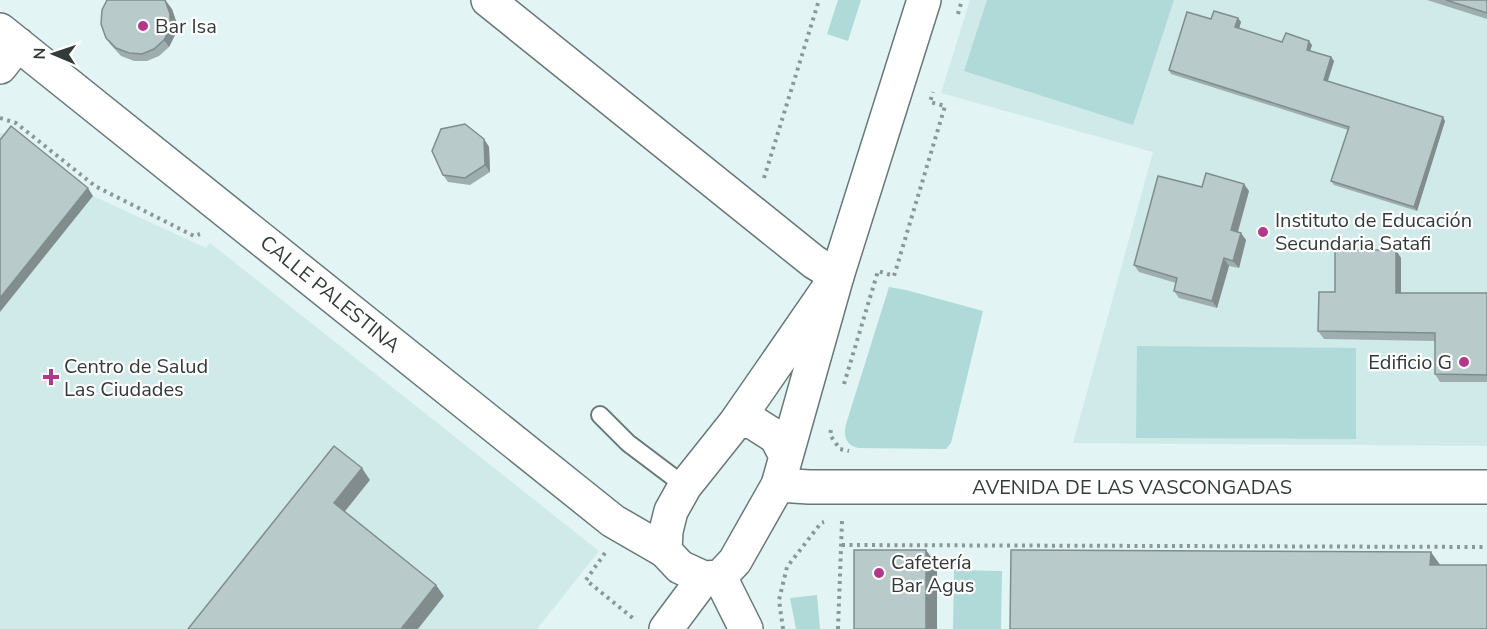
<svg xmlns="http://www.w3.org/2000/svg" width="1487" height="629" font-family="'Nunito Sans',sans-serif">
  <style>
    .built { fill: #cfeae9 }
    .green { fill: #b0dad8 }
    .lines { fill: none; stroke-linecap: round; stroke-linejoin: round }
    .lane-casing { stroke: #677877; stroke-width: 20 }
    .street-casing { stroke: #677877; stroke-width: 36 }
    .secondary-casing { stroke: #677877; stroke-width: 36 }
    .path { stroke: #8b9898; stroke-width: 4; stroke-dasharray: 3 4.5; stroke-linecap: butt }
    .lane { stroke: #fff; stroke-width: 16 }
    .street { stroke: #fff; stroke-width: 33 }
    .secondary { stroke: #fff; stroke-width: 33 }
    .wall { fill: #9eaeae }
    .shaded-wall { fill: #818d8d }
    .building { fill: #b8caca; stroke: #818d8d; stroke-width: 1.5 }
    .poi-dot { fill: #b33889; stroke: #fff; stroke-width: 2 }
    .labels { text-anchor: middle; dominant-baseline: central; stroke-width: 4.5; stroke-linejoin: round; paint-order: stroke }
    .poi-label { font-size: 20px; fill: #333a3a; stroke: #fff; text-anchor: start }
    .street-label { font-size: 20px; fill: #333a3a; stroke: #fff }
  </style>
  <rect width="100%" height="100%" fill="#e2f5f4"/>
  <path class="built" d="M 970,0 L 1487,0 L 1487,446 L 1073,443 L 1153,152 L 941,93 Z
    M 0,133 L 17,134 L 93,196 L 206,248 L 210,243 L 599,551 L 537,629 L 0,629 Z"/>
  <path class="green" d="M 838,0 L 861,0 L 848,41 L 827,34 Z
    M 987,0 L 1174,0 L 1133,125 L 964,71 Z
    M 889,287 L 906,290 L 983,311 L 951,443 L 946,449 L 859,448 C 846,446 843,436 846,424 Z
    M 1137,346 L 1356,348 L 1356,439 L 1136,438 Z
    M 954,570 L 1002,571 L 1001,629 L 953,629 Z
    M 817,595 L 820,629 L 796,629 L 790,598 Z"/>
  <g class="lines">
    <g class="lane-casing">
      <path id="lane" d="M 600,415 L 628,443 L 685,486"/>
    </g>
    <g class="street-casing">
      <path id="street" d="M 488,0 L 814,262 L 837,276
        M 0,30 L 613,521 L 665,551
        M 0,67 L 18,44
        M 778,485 L 809,487 L 1487,487
        M 720,577 L 746,629"/>
    </g>
    <g class="secondary-casing">
      <path id="secondary" d="M 837,276 L 736,422 L 685,486 L 671,511 L 666,531 L 665,551 L 680,567 L 704,578 L 720,577 L 735,561 L 778,485 L 837,276 L 924,0
        M 736,422 L 751,421 L 776,437 L 786,456
        M 666,629 L 704,578"/>
    </g>
    <path class="path" d="M 958,14 L 962,0
      M 0,118 L 16,123 L 95,186 L 194,236 L 200,234
      M 764,178 L 819,0
      M 844,384 L 878,271 L 894,276 L 945,106 L 930,102 L 933,92
      M 831,430 L 830,435 L 840,449 L 849,451
      M 842,545 L 1487,547
      M 605,553 L 586,580 L 634,619
      M 783,629 L 779,600 L 787,567 L 821,523 L 824,522
      M 838,629 L 842,521"/>
    <use href="#lane" class="lane"/>
    <use href="#street" class="street"/>
    <use href="#secondary" class="secondary"/>
  </g>
  <path class="wall" d="M 1427,0 L 1487,0 L 1487,19 Z
    M 172,9 L 176,21 L 175,35 L 169,47 L 159,56 L 147,61 L 134,61 L 121,56 L 111,45 L 106,38 Z
    M 1238,18 L 1241,22 L 1239,29 L 1282,42 L 1312,45 L 1310,51 L 1331,57 L 1334,61 L 1328,81 L 1445,121 L 1417,211 L 1334,185 L 1331,181 L 1348,130 L 1171,74 L 1169,70 Z
    M 484,139 L 489,147 L 490,172 L 470,185 L 448,182 L 443,175 Z
    M 1202,187 L 1249,191 L 1238,232 L 1246,240 L 1239,268 L 1229,266 L 1217,308 L 1179,298 L 1174,291 L 1176,283 L 1139,272 L 1134,265 Z
    M 1401,258 L 1401,293 L 1487,293 L 1487,382 L 1440,382 L 1435,374 L 1435,341 L 1324,339 L 1318,331 L 1335,292 Z"/>
  <path class="shaded-wall" d="M 166,1 L 172,9 L 176,21 L 175,35 L 169,47 L 164,40 Z
    M 1238,18 L 1241,22 L 1238,31 L 1235,27 Z
    M 1309,41 L 1312,45 L 1309,54 L 1307,50 Z
    M 1331,57 L 1334,61 L 1327,83 L 1324,80 Z
    M 1443,117 L 1445,121 L 1417,211 L 1414,207 Z
    M 484,139 L 489,147 L 490,172 L 485,165 Z
    M 1244,184 L 1249,191 L 1236,238 L 1231,230 Z
    M 88,188 L 93,196 L 0,312 L 0,298 Z
    M 1241,233 L 1246,240 L 1239,268 L 1233,261 Z
    M 1396,250 L 1401,258 L 1401,301 L 1396,293 Z
    M 1224,258 L 1229,266 L 1217,308 L 1212,301 Z
    M 362,468 L 370,480 L 342,515 L 334,503 Z
    M 926,550 L 937,565 L 937,629 L 926,629 Z
    M 1431,552 L 1441,566 L 1430,565 Z
    M 436,585 L 444,596 L 418,629 L 401,629 Z"/>
  <path class="building" d="M 107,0 L 165,0 L 170,14 L 170,28 L 164,40 L 154,49 L 142,54 L 129,53 L 116,48 L 106,38 L 101,24 L 102,10 Z
    M 1446,0 L 1487,0 L 1487,13 Z
    M 1214,11 L 1238,18 L 1235,27 L 1282,42 L 1286,33 L 1309,41 L 1307,50 L 1331,57 L 1324,80 L 1443,117 L 1414,207 L 1331,181 L 1349,127 L 1169,70 L 1187,12 L 1211,19 Z
    M 465,124 L 484,139 L 485,165 L 465,178 L 443,175 L 432,151 L 441,129 Z
    M 11,126 L 88,188 L 0,298 L 0,140 Z
    M 1206,173 L 1244,184 L 1231,230 L 1241,233 L 1233,261 L 1224,258 L 1212,301 L 1174,291 L 1177,278 L 1134,265 L 1158,176 L 1202,187 Z
    M 1335,250 L 1396,250 L 1396,293 L 1487,293 L 1487,375 L 1435,374 L 1435,333 L 1318,331 L 1319,292 L 1335,292 Z
    M 334,446 L 362,468 L 334,503 L 436,585 L 401,629 L 188,629 Z
    M 854,550 L 926,550 L 926,629 L 854,629 Z
    M 1011,550 L 1431,552 L 1430,565 L 1487,565 L 1487,629 L 1010,629 Z"/>
  <g class="poi-dot">
    <circle cx="143" cy="26" r="6"/>
    <circle cx="1263" cy="232" r="6"/>
    <circle cx="1464" cy="362" r="6"/>
    <path d="M48 368h6v6h6v6h-6v6h-6v-6h-6v-6h6z"/>
    <circle cx="879" cy="573" r="6"/>
  </g>
  <g class="labels">
    <g class="poi-label">
      <text x="155" y="26">Bar Isa</text>
      <text x="1275" y="220">Instituto de Educación<tspan x="1275" dy="23">Secundaria Satafi</tspan></text>
      <text x="1452" y="362" text-anchor="end">Edificio G</text>
      <text x="64" y="366">Centro de Salud<tspan x="64" dy="23">Las Ciudades</tspan></text>
      <text x="891" y="562">Cafetería<tspan x="891" dy="23">Bar Agus</tspan></text>
    </g>
    <g class="street-label">
      <text transform="translate(330 294) rotate(39)">CALLE PALESTINA</text>
      <text x="1132" y="487">AVENIDA DE LAS VASCONGADAS</text>
    </g>
  </g>
  <g transform="translate(54 54) rotate(272)" stroke="#ffffff" stroke-width="4.5" paint-order="stroke">
  <path d="M0-4.5L10 22L0 15L-10 22Z" fill="#333a3a"/>
  <text y="-9" font-size="16" font-weight="bold" text-anchor="middle" fill="#333a3a">N</text>
  </g>
</svg>
